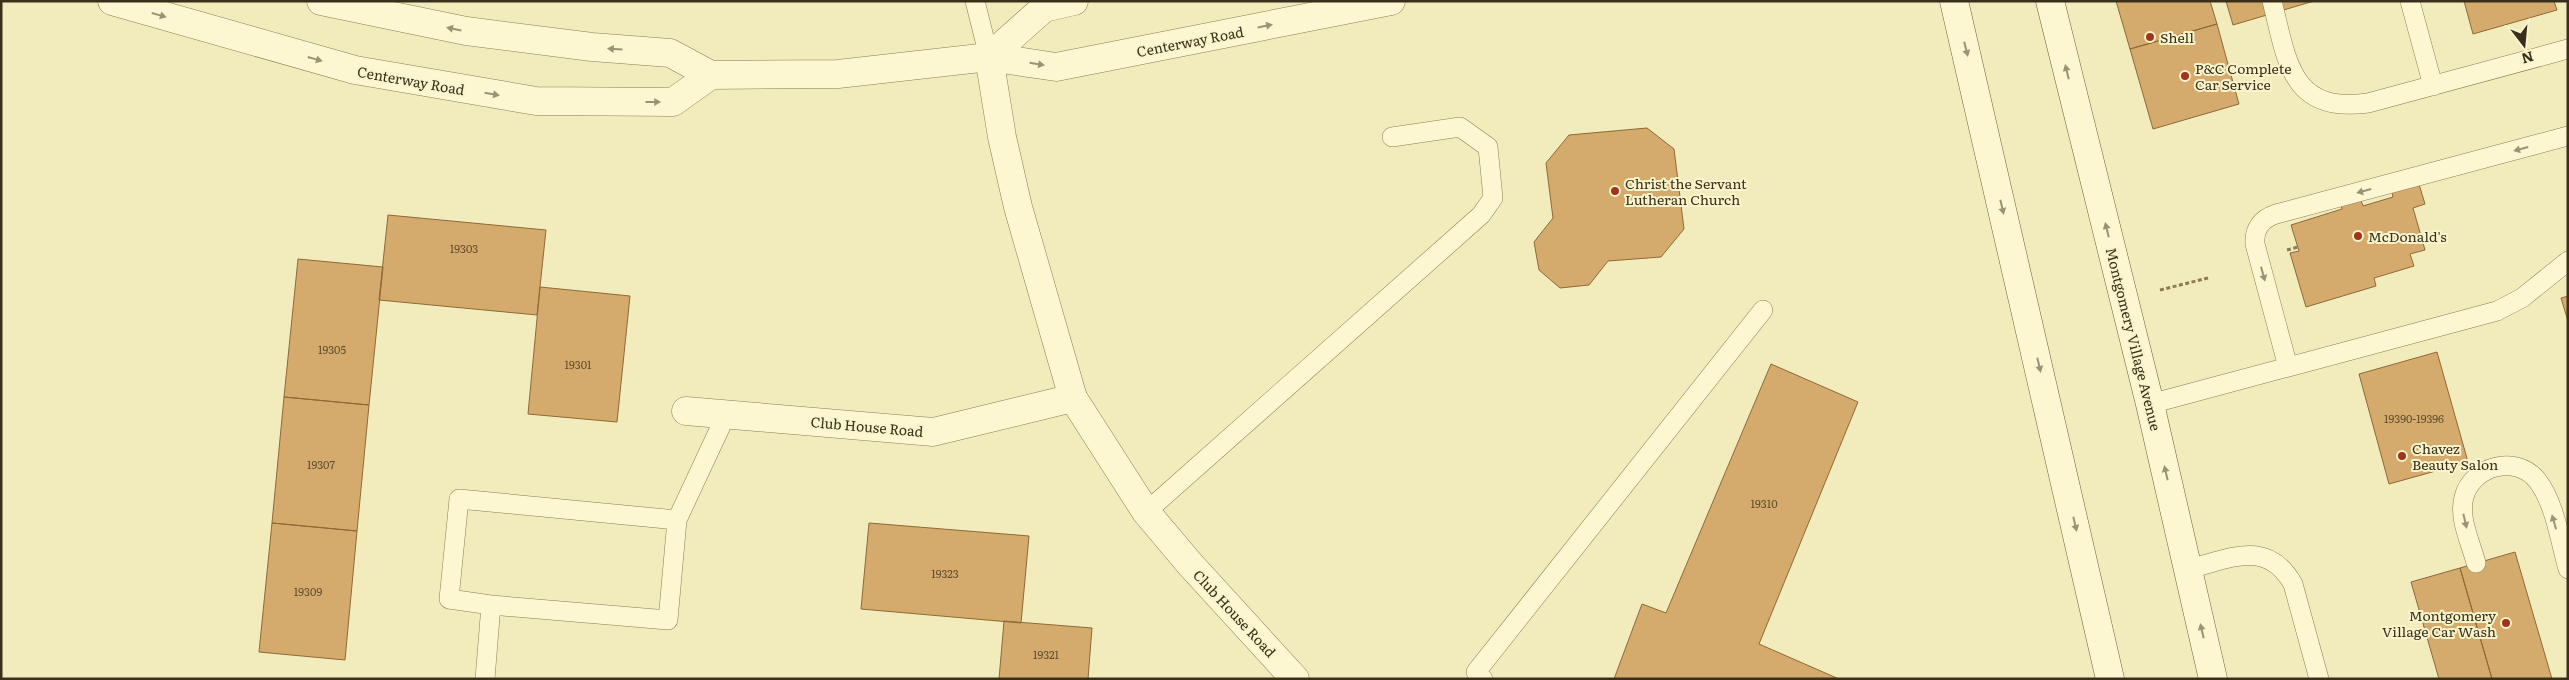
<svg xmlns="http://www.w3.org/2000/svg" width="2569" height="680" font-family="Literata,serif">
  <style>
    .building { fill: #d5ab6d; stroke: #8d6937 }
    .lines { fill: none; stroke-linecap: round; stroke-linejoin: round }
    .service-casing { stroke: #8c7b54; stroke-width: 20 }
    .minor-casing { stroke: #8c7b54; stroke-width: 29 }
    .tertiary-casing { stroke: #8c7b54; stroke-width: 29 }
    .secondary-casing { stroke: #6d5c37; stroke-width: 29 }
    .path { stroke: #8c7b54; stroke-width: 3; stroke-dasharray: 4 2.5; stroke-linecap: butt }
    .service { stroke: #fcf7d0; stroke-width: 19 }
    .minor { stroke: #fcf7d0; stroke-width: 28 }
    .tertiary { stroke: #fcf7d0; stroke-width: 28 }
    .secondary { stroke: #fcf7d0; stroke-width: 28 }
    .oneway { fill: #9a9375 }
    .poi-dot { fill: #a1341d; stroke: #f9f4cc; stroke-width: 2 }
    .labels { text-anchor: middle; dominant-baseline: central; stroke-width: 4; stroke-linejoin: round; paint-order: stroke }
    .number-label { font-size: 11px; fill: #604e2f }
    .poi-label { font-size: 14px; fill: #392f1a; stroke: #f9f4cc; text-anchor: start }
    .street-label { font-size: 14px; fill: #392f1a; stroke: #f9f4cc }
  </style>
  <rect width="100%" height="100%" fill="#f2ecbc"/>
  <path class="building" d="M 2116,1 L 2210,1 L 2217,24 L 2130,49 Z
    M 2226,1 L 2314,1 L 2233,25 Z
    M 2464,1 L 2554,1 L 2557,10 L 2473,34 Z
    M 2217,24 L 2239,104 L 2153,129 L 2130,49 Z
    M 1647,128 L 1674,149 L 1684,229 L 1661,257 L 1608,261 L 1589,285 L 1560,288 L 1539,270 L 1534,242 L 1553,218 L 1546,163 L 1569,135 Z
    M 2418,181 L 2425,204 L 2413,208 L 2425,250 L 2410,254 L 2414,266 L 2374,278 L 2376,286 L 2306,307 L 2290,253 L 2299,251 L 2291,225 L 2342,209 L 2340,202 L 2360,197 L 2363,206 L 2393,197 L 2391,188 Z
    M 388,215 L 546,230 L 537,315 L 379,300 Z
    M 298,259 L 383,267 L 369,405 L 284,397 Z
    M 540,287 L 630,296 L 617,422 L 528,414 Z
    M 2568,296 L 2568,321 L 2561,298 Z
    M 2437,352 L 2468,462 L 2389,484 L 2359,374 Z
    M 1771,364 L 1858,402 L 1759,644 L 1839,679 L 1614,679 L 1642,604 L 1666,613 Z
    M 284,397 L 369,405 L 357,531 L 272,523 Z
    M 272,523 L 357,531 L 345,660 L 259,652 Z
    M 869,523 L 1029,536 L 1021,623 L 861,609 Z
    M 2515,552 L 2552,679 L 2492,679 L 2460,568 Z
    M 2460,568 L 2492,679 L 2439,679 L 2411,582 Z
    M 1004,621 L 1092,628 L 1088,679 L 999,679 Z"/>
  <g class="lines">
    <g class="service-casing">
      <path id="service" d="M 975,1 L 989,57
        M 2272,1 C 2287,60 2290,114 2368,103 L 2568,49
        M 2410,1 L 2433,86
        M 2288,367 L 2255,244 C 2254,229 2261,219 2276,214 L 2568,136
        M 2150,404 L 2497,311 L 2522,298 L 2568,261
        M 1146,512 L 1481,215 L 1493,198 L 1488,147 L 1460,127 L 1392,137
        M 2476,563 C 2471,543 2458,518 2464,497 C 2472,466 2516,454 2537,480 C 2555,503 2560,541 2568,569
        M 2188,569 C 2230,559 2267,538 2293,584 L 2319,679
        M 491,605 L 668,620 L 677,520
        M 485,679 L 491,605 L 449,599 L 459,499 L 677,520 L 726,415
        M 1483,679 L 1476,672 L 1763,310"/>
    </g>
    <g class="minor-casing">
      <path id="minor" d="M 686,411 L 933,432 L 1073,398"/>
    </g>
    <g class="tertiary-casing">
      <path id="tertiary" d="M 112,1 L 355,70 L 536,101 L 673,102 L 711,75
        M 321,1 L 466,31 L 592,47 L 670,53 L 711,75 L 838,74 L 989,57 L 1056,67 L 1391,1
        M 989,57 L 1002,137 L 1018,207 L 1073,398 L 1146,512 L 1189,563 L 1295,679
        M 989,57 L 1044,8 L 1074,1"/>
    </g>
    <g class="secondary-casing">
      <path id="secondary" d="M 1954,1 L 2110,679
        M 2050,1 L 2150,404 L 2213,679"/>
    </g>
    <path class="path" d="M 2287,250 L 2298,247
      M 2160,290 L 2208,278"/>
    <use href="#service" class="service"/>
    <use href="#minor" class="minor"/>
    <use href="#tertiary" class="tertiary"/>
    <use href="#secondary" class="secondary"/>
  </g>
  <defs><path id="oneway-solid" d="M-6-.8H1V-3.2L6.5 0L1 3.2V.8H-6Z" transform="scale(1.25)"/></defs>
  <g class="oneway">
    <use href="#oneway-solid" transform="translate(159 15) rotate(16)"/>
    <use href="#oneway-solid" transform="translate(1265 26) rotate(-11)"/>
    <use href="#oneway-solid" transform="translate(454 29) rotate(-168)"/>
    <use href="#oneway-solid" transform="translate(615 49) rotate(-176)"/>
    <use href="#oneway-solid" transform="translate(1966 49) rotate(76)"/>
    <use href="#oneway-solid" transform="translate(315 59) rotate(16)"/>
    <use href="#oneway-solid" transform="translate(1037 64) rotate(9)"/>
    <use href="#oneway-solid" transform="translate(2067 72) rotate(-104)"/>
    <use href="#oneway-solid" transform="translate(492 94) rotate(10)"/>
    <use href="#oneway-solid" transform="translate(653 102)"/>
    <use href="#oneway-solid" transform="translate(2521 149) rotate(165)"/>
    <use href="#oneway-solid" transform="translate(2364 191) rotate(165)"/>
    <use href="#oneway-solid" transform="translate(2002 207) rotate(77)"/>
    <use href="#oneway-solid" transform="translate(2107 230) rotate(-104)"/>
    <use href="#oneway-solid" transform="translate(2263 274) rotate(75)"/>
    <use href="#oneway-solid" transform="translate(2039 365) rotate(77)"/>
    <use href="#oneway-solid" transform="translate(2166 473) rotate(-103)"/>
    <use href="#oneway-solid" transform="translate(2465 521) rotate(77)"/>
    <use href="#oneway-solid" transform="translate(2554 522) rotate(-106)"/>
    <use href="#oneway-solid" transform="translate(2075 524) rotate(77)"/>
    <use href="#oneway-solid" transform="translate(2202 631) rotate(-103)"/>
  </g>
  <g class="poi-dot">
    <circle cx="2150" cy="37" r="5"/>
    <circle cx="2185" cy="76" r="5"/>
    <circle cx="1615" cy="191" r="5"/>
    <circle cx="2358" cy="236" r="5"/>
    <circle cx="2402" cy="456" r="5"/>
    <circle cx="2506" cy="623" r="5"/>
  </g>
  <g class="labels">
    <g class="number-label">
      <text x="464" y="248">19303</text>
      <text x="332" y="349">19305</text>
      <text x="578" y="364">19301</text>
      <text x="2414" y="418">19390-19396</text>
      <text x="321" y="464">19307</text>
      <text x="1764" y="503">19310</text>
      <text x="945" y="573">19323</text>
      <text x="308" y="591">19309</text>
      <text x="1046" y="654">19321</text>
    </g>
    <g class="poi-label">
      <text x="2160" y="37">Shell</text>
      <text x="2195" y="68">P&amp;C Complete<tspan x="2195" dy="16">Car Service</tspan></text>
      <text x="1625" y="183">Christ the Servant<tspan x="1625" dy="16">Lutheran Church</tspan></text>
      <text x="2368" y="236">McDonald's</text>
      <text x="2412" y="448">Chavez<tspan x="2412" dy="16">Beauty Salon</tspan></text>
      <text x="2496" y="615" text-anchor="end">Montgomery<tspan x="2496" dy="16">Village Car Wash</tspan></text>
    </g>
    <g class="street-label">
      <text transform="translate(1190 41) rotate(-11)">Centerway Road</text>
      <text transform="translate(411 80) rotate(10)">Centerway Road</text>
      <text transform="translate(2134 339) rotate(76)">Montgomery Village Avenue</text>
      <text transform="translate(867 426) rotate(5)">Club House Road</text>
      <text transform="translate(1235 613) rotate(47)">Club House Road</text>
    </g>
  </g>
  <rect width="2569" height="680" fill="none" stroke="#392f1a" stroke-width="5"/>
  <g transform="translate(2524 45) rotate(164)" stroke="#f9f4cc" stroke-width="4" paint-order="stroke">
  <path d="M0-4L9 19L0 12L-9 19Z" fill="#392f1a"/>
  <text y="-8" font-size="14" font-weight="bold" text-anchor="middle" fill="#392f1a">N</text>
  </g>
</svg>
